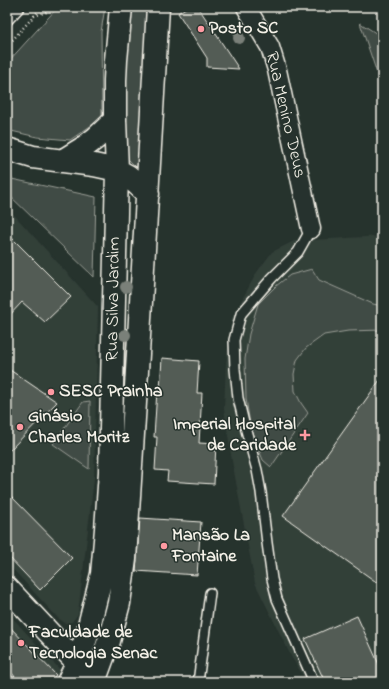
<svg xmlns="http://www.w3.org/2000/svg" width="389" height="689" font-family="'Indie Flower',sans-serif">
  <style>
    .built { fill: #333f39 }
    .green { fill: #414b45; stroke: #9a9e96 }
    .building { fill: #525c55; stroke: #f4f1e8 }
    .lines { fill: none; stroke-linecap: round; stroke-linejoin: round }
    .lane-casing { stroke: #f4f1e8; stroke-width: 12 }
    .street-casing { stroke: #f4f1e8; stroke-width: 21 }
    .primary-casing { stroke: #f4f1e8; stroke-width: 25 }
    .path { stroke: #f4f1e8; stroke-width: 2.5; stroke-dasharray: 1 3; stroke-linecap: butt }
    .lane { stroke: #26332d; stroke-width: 9 }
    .street { stroke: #26332d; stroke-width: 18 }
    .primary { stroke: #26332d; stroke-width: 22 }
    .tree { fill: #7a8079 }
    .poi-dot { fill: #ff9aa2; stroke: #26332d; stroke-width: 1.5 }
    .labels { text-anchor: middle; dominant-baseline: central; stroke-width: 3; stroke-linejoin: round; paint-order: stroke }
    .poi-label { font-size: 18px; font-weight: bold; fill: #f4f1e8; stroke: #26332d; text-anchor: start }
    .street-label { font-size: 18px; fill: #f4f1e8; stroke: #26332d }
  </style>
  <rect width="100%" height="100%" fill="#26332d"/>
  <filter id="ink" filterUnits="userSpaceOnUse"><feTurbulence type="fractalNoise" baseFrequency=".025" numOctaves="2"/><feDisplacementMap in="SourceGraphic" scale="8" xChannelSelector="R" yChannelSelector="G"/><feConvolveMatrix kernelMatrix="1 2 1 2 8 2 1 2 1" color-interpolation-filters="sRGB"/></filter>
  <g filter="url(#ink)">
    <path class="built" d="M 7,207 L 98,307 L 94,478 L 78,614 L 72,622 L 65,623 L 58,618 L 7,563 Z
      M 382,236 L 382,682 L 307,682 L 292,658 L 255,583 L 232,461 L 224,409 L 226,362 L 232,318 L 257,272 L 272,252 L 294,241 Z
      M 7,612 L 63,673 L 53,682 L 7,682 Z"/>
    <path class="green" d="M 58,7 L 105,7 L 101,32 L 102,118 L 70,140 L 37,137 L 7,130 L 7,63 Z
      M 133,7 L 147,7 L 144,81 L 138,169 L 124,155 L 126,29 Z
      M 360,23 L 382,37 L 382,88 Z
      M 7,178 L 96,197 L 94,277 L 7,193 Z
      M 312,269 L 319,280 L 373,304 L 382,306 L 382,330 L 348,331 L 324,335 L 306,348 L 297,360 L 294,374 L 295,391 L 301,403 L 308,413 L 271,467 L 263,460 L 251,430 L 246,399 L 245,359 L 249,334 L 258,304 L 276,286 L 290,275 Z
      M 90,401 L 89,469 L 53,444 L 83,402 Z"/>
    <path class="building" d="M 187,7 L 198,7 L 239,69 L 207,67 L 207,58 L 178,13 Z
      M 7,233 L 71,297 L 45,322 L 22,302 L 7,318 Z
      M 162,358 L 199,361 L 197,393 L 202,393 L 199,443 L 216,444 L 214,484 L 167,481 L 168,471 L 155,470 L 157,437 L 154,437 L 157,390 L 160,390 Z
      M 7,368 L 57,402 L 7,453 Z
      M 382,377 L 382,586 L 283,516 Z
      M 7,492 L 72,558 L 40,590 L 7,555 Z
      M 140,518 L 201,522 L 197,575 L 136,571 Z
      M 357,616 L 382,671 L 382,682 L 325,682 L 305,639 Z
      M 7,624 L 56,675 L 50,682 L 20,682 L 7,668 Z"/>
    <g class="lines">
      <g class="lane-casing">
        <path id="lane" d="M 7,21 L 20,7
          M 311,229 L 298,252 L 272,278 L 241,314 L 234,340 L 235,369 L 238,398 L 244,423 L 257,470 L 261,492 L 267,543 L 272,579 L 277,599 L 314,682
          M 198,682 L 210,593"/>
      </g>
      <g class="street-casing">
        <path id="street" d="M 246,7 L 270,47 L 277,70 L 311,229"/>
      </g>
      <g class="primary-casing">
        <path id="primary" d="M 7,149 L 33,157 L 94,165 L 117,170 L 128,176 L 148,194
          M 62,161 L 83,148 L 96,138 L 115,120
          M 7,588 L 86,672
          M 68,682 L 77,663 L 86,638 L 102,574 L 106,529 L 110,472 L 117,170 L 115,120 L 115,80 L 116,60 L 121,7
          M 94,682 L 109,641 L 119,603 L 125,559 L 137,371 L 158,7"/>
      </g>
      <path class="path" d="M 34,16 L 62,7
        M 7,46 L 42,7"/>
      <use href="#lane" class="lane"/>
      <use href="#street" class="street"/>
      <use href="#primary" class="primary"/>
    </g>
    <g class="tree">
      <circle cx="239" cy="38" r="6"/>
      <circle cx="126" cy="287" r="6"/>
      <circle cx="125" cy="335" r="6"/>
    </g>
  </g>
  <g class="poi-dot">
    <circle cx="201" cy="29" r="4"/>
    <circle cx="51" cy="392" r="4"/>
    <circle cx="20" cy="427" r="4"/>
    <path d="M303 429h4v4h4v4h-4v4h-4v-4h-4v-4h4z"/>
    <circle cx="164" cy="546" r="4"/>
    <circle cx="21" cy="643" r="4"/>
  </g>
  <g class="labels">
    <g class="poi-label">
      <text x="209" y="29">Posto SC</text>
      <text x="59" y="392">SESC Prainha</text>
      <text x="28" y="417">Ginásio<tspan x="28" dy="21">Charles Moritz</tspan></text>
      <text x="296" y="425" text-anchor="end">Imperial Hospital<tspan x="296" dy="21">de Caridade</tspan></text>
      <text x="172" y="536">Mansão La<tspan x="172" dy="21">Fontaine</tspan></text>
      <text x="29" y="633">Faculdade de<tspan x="29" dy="21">Tecnologia Senac</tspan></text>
    </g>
    <g class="street-label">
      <text transform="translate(285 115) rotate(77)">Rua Menino Deus</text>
      <text transform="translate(114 299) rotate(-89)">Rua Silva Jardim</text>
    </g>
  </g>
  <rect width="389" height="689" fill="none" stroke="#26332d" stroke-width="24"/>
  <rect x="12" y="12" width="365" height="665" fill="none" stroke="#f4f1e8" stroke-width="1.5" filter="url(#ink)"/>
</svg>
